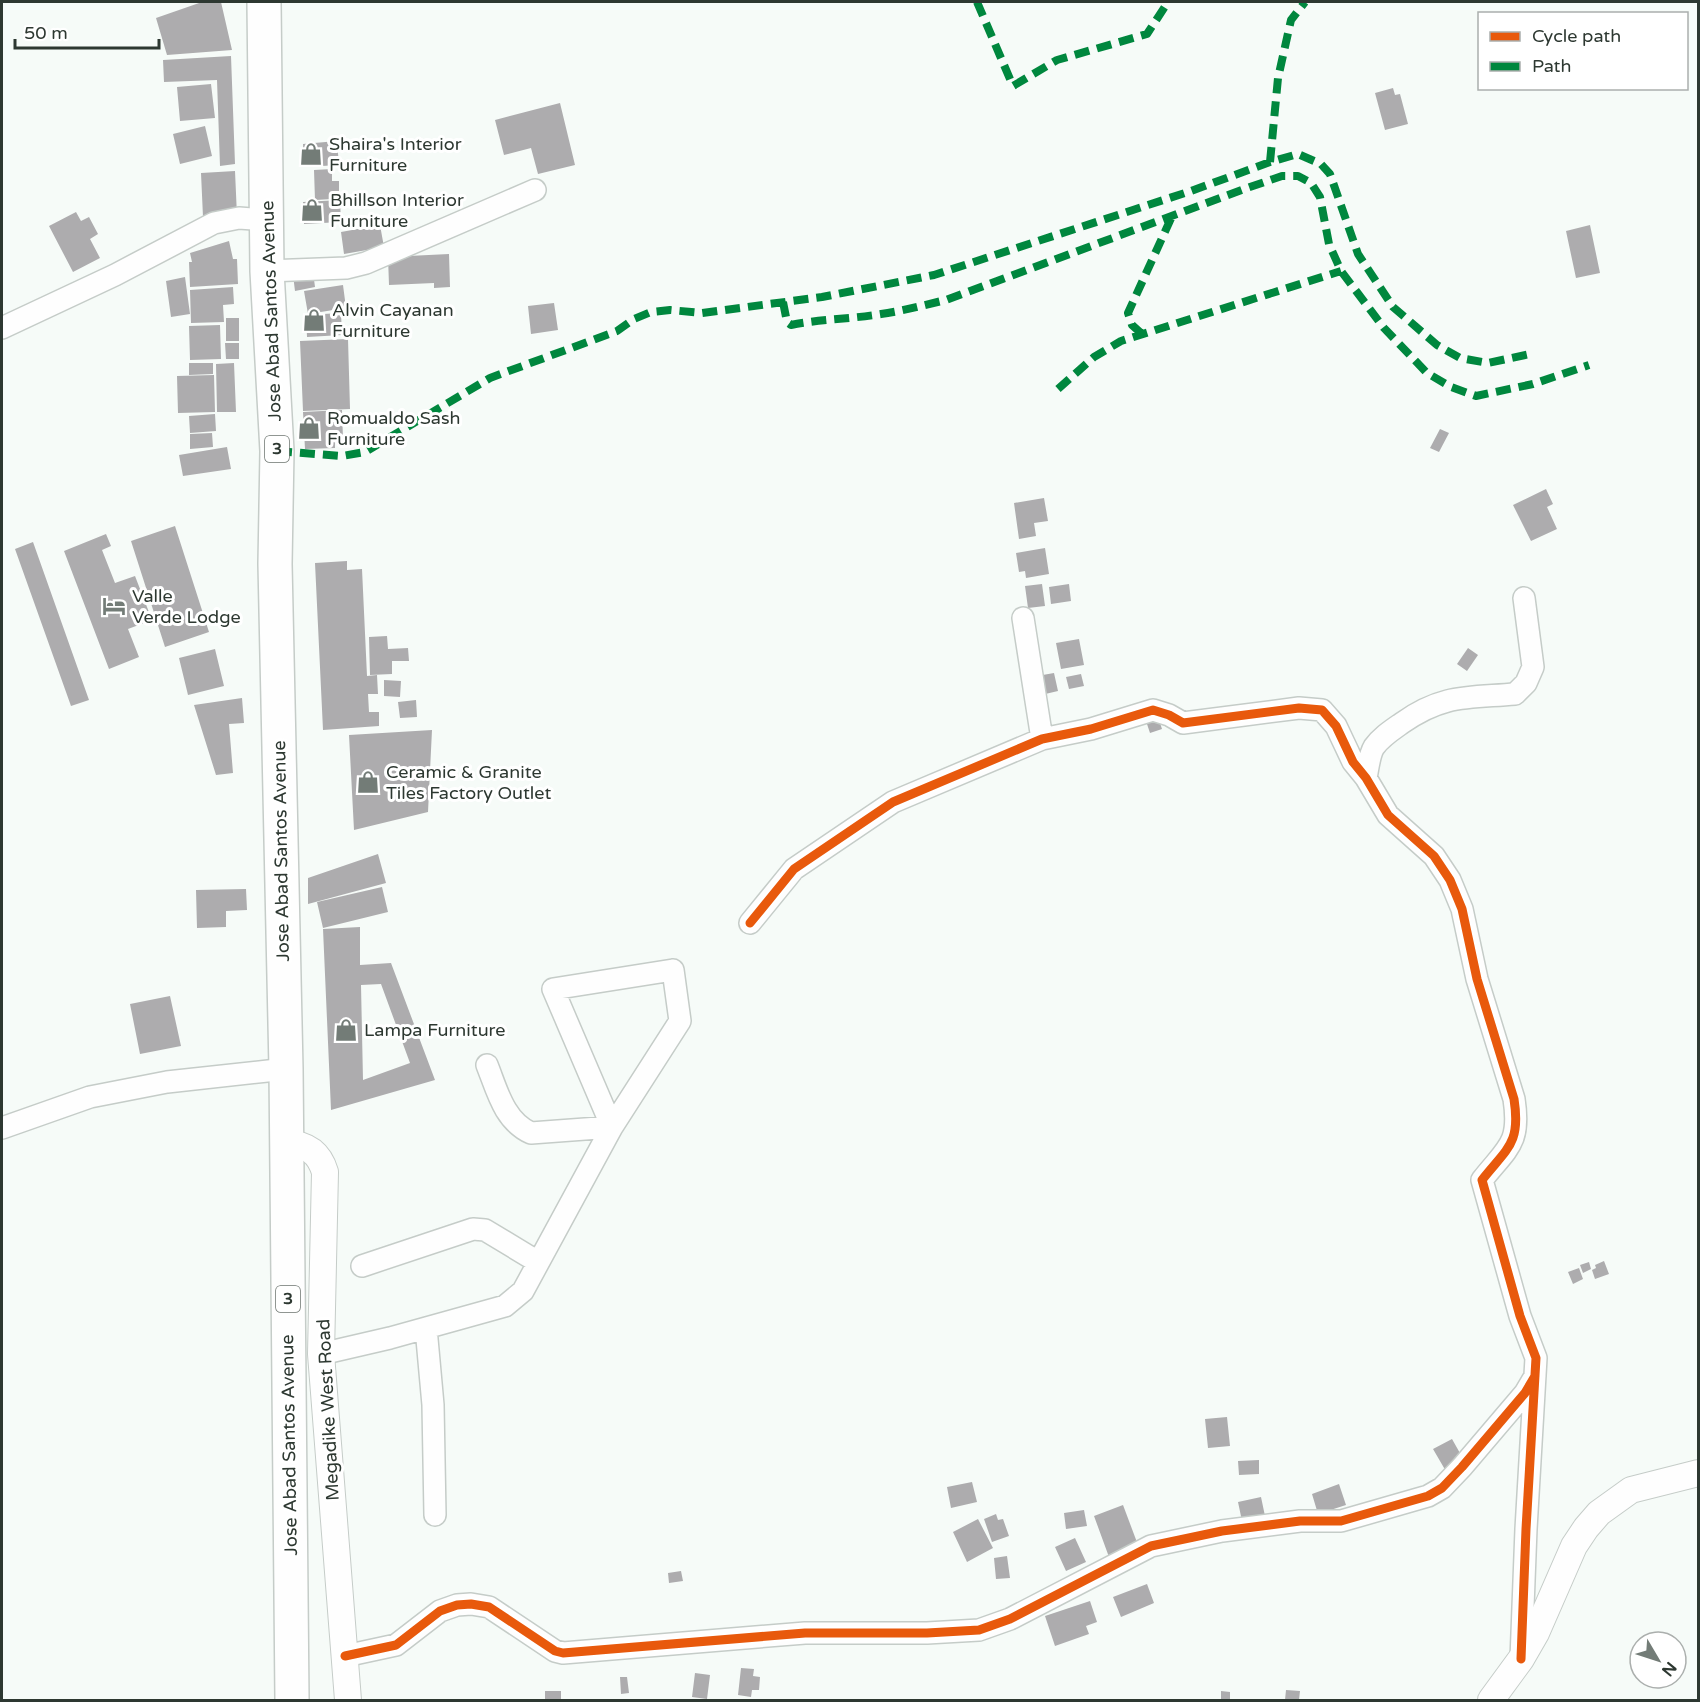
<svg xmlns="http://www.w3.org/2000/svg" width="1700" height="1702" font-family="'Varela Round',sans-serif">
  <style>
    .building { fill: #adacae; fill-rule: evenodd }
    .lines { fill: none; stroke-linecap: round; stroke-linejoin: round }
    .minor-casing { stroke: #c5ccc8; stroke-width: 24 }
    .tertiary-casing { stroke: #c5ccc8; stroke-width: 28 }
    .trunk-casing { stroke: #c5ccc8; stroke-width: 36 }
    .minor { stroke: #fefefe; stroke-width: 21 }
    .tertiary { stroke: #fefefe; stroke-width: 26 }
    .trunk { stroke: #fefefe; stroke-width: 33 }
    .quiet { stroke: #00873e; stroke-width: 8; stroke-dasharray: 15 8; stroke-linecap: butt }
    .cycleway-casing { stroke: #fff; stroke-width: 13 }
    .cycleway { stroke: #e8590c; stroke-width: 9 }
    .labels { text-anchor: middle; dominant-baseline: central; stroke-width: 6; stroke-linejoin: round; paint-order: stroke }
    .shield { fill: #fff; stroke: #6c746f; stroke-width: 1.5 }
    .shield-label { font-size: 16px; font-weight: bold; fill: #2d3831 }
    .poi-label { font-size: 18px; fill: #2d3831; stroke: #fff; text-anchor: start }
    .street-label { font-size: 18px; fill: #2d3831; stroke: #fff }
  </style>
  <rect width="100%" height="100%" fill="#f6fbf8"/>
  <path class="building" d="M 202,2 L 221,2 L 232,50 L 167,55 L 156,18 Z
    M 231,56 L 235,164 L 220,166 L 217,80 L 164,82 L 163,60 Z
    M 211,84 L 215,118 L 180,121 L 177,87 Z
    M 1393,88 L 1395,95 L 1400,94 L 1408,124 L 1385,130 L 1375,93 Z
    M 560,103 L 575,165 L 538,174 L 531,148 L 504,155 L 495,120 Z
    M 205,126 L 212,156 L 180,164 L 173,134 Z
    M 337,141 L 339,165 L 304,167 L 303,144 Z
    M 332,169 L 332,181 L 339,181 L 339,191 L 333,191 L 333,199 L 315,200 L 314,170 Z
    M 235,171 L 237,216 L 203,217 L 201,173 Z
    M 340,200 L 341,222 L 304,224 L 303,202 Z
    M 76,212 L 81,221 L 89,217 L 98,234 L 90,239 L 100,258 L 73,272 L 49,226 Z
    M 380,225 L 384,247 L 344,254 L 341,232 Z
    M 1590,225 L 1600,273 L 1576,278 L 1566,231 Z
    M 229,241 L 233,259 L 237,259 L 238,284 L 190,287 L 189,262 L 192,262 L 190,253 Z
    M 449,254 L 450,287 L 434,288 L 434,283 L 389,285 L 388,257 Z
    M 313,272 L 315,287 L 295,291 L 293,275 Z
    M 185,277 L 190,314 L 171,317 L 166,281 Z
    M 343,285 L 346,308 L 308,314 L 304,291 Z
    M 233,287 L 234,304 L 223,305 L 224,322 L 191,323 L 190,290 Z
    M 554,303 L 558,330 L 531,334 L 528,306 Z
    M 341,313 L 342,335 L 307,337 L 306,315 Z
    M 226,318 L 239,318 L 239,341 L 226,341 Z
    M 220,325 L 221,359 L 190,360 L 189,326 Z
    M 348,339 L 350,409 L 303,411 L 300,341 Z
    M 225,343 L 239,343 L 239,359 L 226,359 Z
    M 189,363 L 213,363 L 213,374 L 189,375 Z
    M 234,363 L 236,412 L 217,412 L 216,364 Z
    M 214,375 L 215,412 L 178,413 L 177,376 Z
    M 342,410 L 343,439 L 335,440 L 335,448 L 305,449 L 303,412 Z
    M 215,414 L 216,431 L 190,433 L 189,416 Z
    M 1440,429 L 1449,433 L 1439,452 L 1430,448 Z
    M 212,433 L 213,447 L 190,449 L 190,434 Z
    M 227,447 L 231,469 L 183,476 L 179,455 Z
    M 1546,489 L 1553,504 L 1547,507 L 1557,529 L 1531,541 L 1513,505 Z
    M 1044,498 L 1048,521 L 1034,523 L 1036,536 L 1019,539 L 1014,503 Z
    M 175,526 L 209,632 L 165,647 L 131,541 Z
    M 106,534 L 111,546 L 102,550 L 115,583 L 135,576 L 152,620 L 128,629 L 139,657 L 109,669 L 64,551 Z
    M 33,542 L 89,700 L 71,706 L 15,549 Z
    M 1045,548 L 1049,574 L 1026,578 L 1025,571 L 1019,572 L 1016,553 Z
    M 347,561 L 347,570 L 362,569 L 367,676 L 377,675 L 378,694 L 368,694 L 369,712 L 379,712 L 379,726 L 323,730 L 315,563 Z
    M 1042,584 L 1045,606 L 1028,608 L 1025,586 Z
    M 1069,584 L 1071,601 L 1051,604 L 1049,587 Z
    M 387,636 L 388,649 L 408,648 L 409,661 L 392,661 L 392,674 L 370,675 L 369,637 Z
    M 1079,639 L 1084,665 L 1061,669 L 1056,643 Z
    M 1468,648 L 1478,655 L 1467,671 L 1457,664 Z
    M 215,649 L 224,686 L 188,695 L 179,658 Z
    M 1054,673 L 1058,691 L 1041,695 L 1037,676 Z
    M 1081,674 L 1084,686 L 1069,689 L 1066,677 Z
    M 384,680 L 401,681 L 400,697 L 384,696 Z
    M 242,698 L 244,723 L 229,724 L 233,773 L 216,775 L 194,705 Z
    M 416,700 L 417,717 L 400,718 L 398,702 Z
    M 1157,714 L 1162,729 L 1150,733 L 1145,718 Z
    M 432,730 L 428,812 L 354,830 L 349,735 Z
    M 378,854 L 386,883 L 308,904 L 308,878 Z
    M 382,887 L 388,912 L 323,928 L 317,902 Z
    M 246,889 L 247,910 L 226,911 L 226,927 L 197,928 L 196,890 Z
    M 360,927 L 360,965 L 391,963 L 435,1080 L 331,1110 L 323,929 ZM 381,984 L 410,1063 L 363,1080 L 361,985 Z
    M 170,996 L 181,1046 L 140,1054 L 130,1004 Z
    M 1604,1261 L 1609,1274 L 1595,1279 L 1592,1270 L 1596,1268 L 1595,1265 Z
    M 1589,1262 L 1591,1269 L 1583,1273 L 1580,1265 Z
    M 1579,1268 L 1583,1279 L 1573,1284 L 1568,1272 Z
    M 1227,1417 L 1230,1446 L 1208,1448 L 1205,1419 Z
    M 1452,1439 L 1465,1462 L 1447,1473 L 1433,1449 Z
    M 1259,1460 L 1259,1474 L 1239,1475 L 1238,1461 Z
    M 972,1482 L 977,1502 L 951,1508 L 947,1487 Z
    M 1339,1484 L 1346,1505 L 1318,1514 L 1312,1494 Z
    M 1261,1497 L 1265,1516 L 1242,1521 L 1238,1502 Z
    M 1123,1505 L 1138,1545 L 1109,1557 L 1094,1516 Z
    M 1084,1510 L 1087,1526 L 1066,1529 L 1064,1513 Z
    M 996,1514 L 998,1520 L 1003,1519 L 1009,1536 L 992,1542 L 984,1519 Z
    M 978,1519 L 993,1548 L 967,1562 L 953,1532 Z
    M 1075,1538 L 1086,1562 L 1066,1571 L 1055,1547 Z
    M 1007,1556 L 1010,1578 L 996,1579 L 994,1558 Z
    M 681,1571 L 683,1581 L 669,1583 L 668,1573 Z
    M 1147,1584 L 1154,1603 L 1121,1617 L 1113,1597 Z
    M 1090,1601 L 1097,1622 L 1086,1626 L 1089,1634 L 1055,1646 L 1045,1616 Z
    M 741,1668 L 754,1669 L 753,1676 L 760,1677 L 759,1690 L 752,1690 L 751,1697 L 738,1695 Z
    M 695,1673 L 710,1675 L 707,1699 L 692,1697 Z
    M 620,1677 L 627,1677 L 629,1693 L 621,1694 Z
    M 1286,1690 L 1300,1691 L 1299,1700 L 1285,1700 Z
    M 545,1691 L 561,1691 L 561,1700 L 545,1700 Z
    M 1221,1691 L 1230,1692 L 1230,1700 L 1221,1700 Z"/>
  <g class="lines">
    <g class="minor-casing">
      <path id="minor" d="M 267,271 L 346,268 L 366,263 L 535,190
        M 2,328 L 115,275 L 214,223 L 239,218 L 267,220
        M 1023,618 L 1042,739
        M 1366,778 C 1368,769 1369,755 1374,747 C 1381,737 1392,730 1402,723 C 1443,694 1468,698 1515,694 L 1526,683 L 1533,667 L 1524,598
        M 750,923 L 794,869 L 893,802 L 1042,739 L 1091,729 L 1153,710 L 1169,715 L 1183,723 L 1299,708 L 1322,710 L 1336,726 L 1353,762 L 1366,778 L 1388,815 L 1434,856 L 1450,880 L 1462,909 L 1477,979 L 1514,1099 C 1521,1144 1507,1148 1482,1180 L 1520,1316 L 1536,1358 L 1526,1529 L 1521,1659
        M 2,1128 L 90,1097 L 167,1082 L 286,1069
        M 362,1266 L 473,1229 L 485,1230 L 538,1262
        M 426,1328 L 433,1405 L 435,1515
        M 321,1354 L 390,1338 L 505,1306 L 523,1291 L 612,1127 L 680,1021 L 673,970 L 553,989 L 612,1127 L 531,1133 C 504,1121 497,1090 487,1065
        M 345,1656 L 396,1645 L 440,1611 L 457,1605 L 471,1604 L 489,1607 L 555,1651 L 563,1653 L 805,1633 L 927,1633 L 979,1630 L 1010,1619 L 1151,1546 L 1222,1531 L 1300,1521 L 1341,1521 L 1428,1496 L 1442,1488 L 1462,1467 L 1525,1393 L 1535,1376"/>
    </g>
    <g class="tertiary-casing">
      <path id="tertiary" d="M 286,1143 C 307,1144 319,1152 325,1172 L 321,1354 L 348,1700
        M 1491,1700 L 1521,1659 L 1536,1633 L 1574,1546 L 1586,1528 L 1599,1513 L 1631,1490 L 1698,1473"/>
    </g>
    <g class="trunk-casing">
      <path id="trunk" d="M 264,2 L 267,271 L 277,451 L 275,564 L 286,1069 L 292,1700"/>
    </g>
    <use href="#minor" class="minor"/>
    <use href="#tertiary" class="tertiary"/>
    <use href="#trunk" class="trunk"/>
    <path class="quiet" d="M 977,2 L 1013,86 L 1057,60 L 1147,34 L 1168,2
      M 1270,162 L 1278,78 L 1291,20 L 1305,2
      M 783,302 L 787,322 L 791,325 C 821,319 851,319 881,314 C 903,311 924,305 946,300 L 1247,188 L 1282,176 L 1298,176 L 1311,183 L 1320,197 L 1329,244 L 1341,271 L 1384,328 L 1427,373 L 1451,387 L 1476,396 L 1533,384 L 1589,365
      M 1142,334 L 1132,325 L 1128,313 L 1173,214
      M 1058,389 L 1094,357 L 1121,341 L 1341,271
      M 277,451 L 342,456 L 365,452 L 490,378 L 617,331 L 634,319 L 651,312 L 670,310 L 702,313 L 822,297 L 934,275 L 1191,191 L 1270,162 L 1298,154 L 1321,164 L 1330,174 L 1358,254 L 1393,307 L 1437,345 L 1460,358 L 1488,363 L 1530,354"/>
    <g class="cycleway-casing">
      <path id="cycleway" d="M 750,923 L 794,869 L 893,802 L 1042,739 L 1091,729 L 1153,710 L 1169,715 L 1183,723 L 1299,708 L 1322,710 L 1336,726 L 1353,762 L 1366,778 L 1388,815 L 1434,856 L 1450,880 L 1462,909 L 1477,979 L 1514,1099 C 1521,1144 1507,1148 1482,1180 L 1520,1316 L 1536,1358 L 1526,1529 L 1521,1659
        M 345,1656 L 396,1645 L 440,1611 L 457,1605 L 471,1604 L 489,1607 L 555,1651 L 563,1653 L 805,1633 L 927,1633 L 979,1630 L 1010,1619 L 1151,1546 L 1222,1531 L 1300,1521 L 1341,1521 L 1428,1496 L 1442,1488 L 1462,1467 L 1525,1393 L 1535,1376"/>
    </g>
    <use href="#cycleway" class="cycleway"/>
  </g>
  <defs>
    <g id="shop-bare" transform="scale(1.8)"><path d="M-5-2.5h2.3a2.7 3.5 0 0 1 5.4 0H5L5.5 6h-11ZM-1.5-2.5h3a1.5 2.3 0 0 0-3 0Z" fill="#737c77" stroke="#fff" stroke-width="2.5" paint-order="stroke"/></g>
    <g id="hotel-bare" transform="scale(1.8)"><path d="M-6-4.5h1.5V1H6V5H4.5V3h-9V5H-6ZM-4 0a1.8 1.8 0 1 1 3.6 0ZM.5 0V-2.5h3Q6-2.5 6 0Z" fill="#737c77" stroke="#fff" stroke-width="2.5" paint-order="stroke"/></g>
  </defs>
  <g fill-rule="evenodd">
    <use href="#shop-bare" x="311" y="154"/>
    <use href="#shop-bare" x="312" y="210"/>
    <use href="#shop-bare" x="314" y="320"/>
    <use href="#shop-bare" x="309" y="428"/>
    <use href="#hotel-bare" x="114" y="606"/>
    <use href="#shop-bare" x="368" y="782"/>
    <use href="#shop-bare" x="346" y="1030"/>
  </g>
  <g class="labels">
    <g class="shield">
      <rect x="265" y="436" width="24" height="26" rx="4.5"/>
      <rect x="276" y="1286" width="24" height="26" rx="4.5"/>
    </g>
    <g class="shield-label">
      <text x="277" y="449">3</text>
      <text x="288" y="1299">3</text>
    </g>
    <g class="poi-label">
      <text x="329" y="144">Shaira's Interior<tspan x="329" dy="21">Furniture</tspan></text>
      <text x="330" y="200">Bhillson Interior<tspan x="330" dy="21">Furniture</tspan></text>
      <text x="332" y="310">Alvin Cayanan<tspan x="332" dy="21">Furniture</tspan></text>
      <text x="327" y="418">Romualdo Sash<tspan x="327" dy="21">Furniture</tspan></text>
      <text x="132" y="596">Valle<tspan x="132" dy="21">Verde Lodge</tspan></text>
      <text x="386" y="772">Ceramic &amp; Granite<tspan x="386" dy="21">Tiles Factory Outlet</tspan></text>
      <text x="364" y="1030">Lampa Furniture</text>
    </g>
    <g class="street-label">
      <text transform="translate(271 311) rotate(-92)">Jose Abad Santos Avenue</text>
      <text transform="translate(281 851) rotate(-91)">Jose Abad Santos Avenue</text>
      <text transform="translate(328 1410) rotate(-93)">Megadike West Road</text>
      <text transform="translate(289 1445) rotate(-91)">Jose Abad Santos Avenue</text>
    </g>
  </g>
  <rect width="1700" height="1702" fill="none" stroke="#2d3831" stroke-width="6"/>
  <rect x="1478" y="12" width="210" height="78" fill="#ffffff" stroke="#abafad" stroke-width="1.5"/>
  <rect x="1490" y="32" width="30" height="9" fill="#e8590c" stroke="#abafad" stroke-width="1.5"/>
  <text x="1532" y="42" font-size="18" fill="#2d3831">Cycle path</text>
  <rect x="1490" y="62" width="30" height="9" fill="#00873e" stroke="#abafad" stroke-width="1.5"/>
  <text x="1532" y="72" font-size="18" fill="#2d3831">Path</text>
  <g transform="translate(1658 1660) rotate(129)"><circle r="28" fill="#ffffff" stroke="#abafad" stroke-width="1.5"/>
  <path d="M0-4.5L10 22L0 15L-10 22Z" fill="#737c77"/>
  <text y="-9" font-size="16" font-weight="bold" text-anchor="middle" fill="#2d3831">N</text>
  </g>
  <path d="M15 39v9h144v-9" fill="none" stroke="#2d3831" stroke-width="3"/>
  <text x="24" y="39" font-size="18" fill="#2d3831" stroke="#ffffff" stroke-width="4.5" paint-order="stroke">50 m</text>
</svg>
